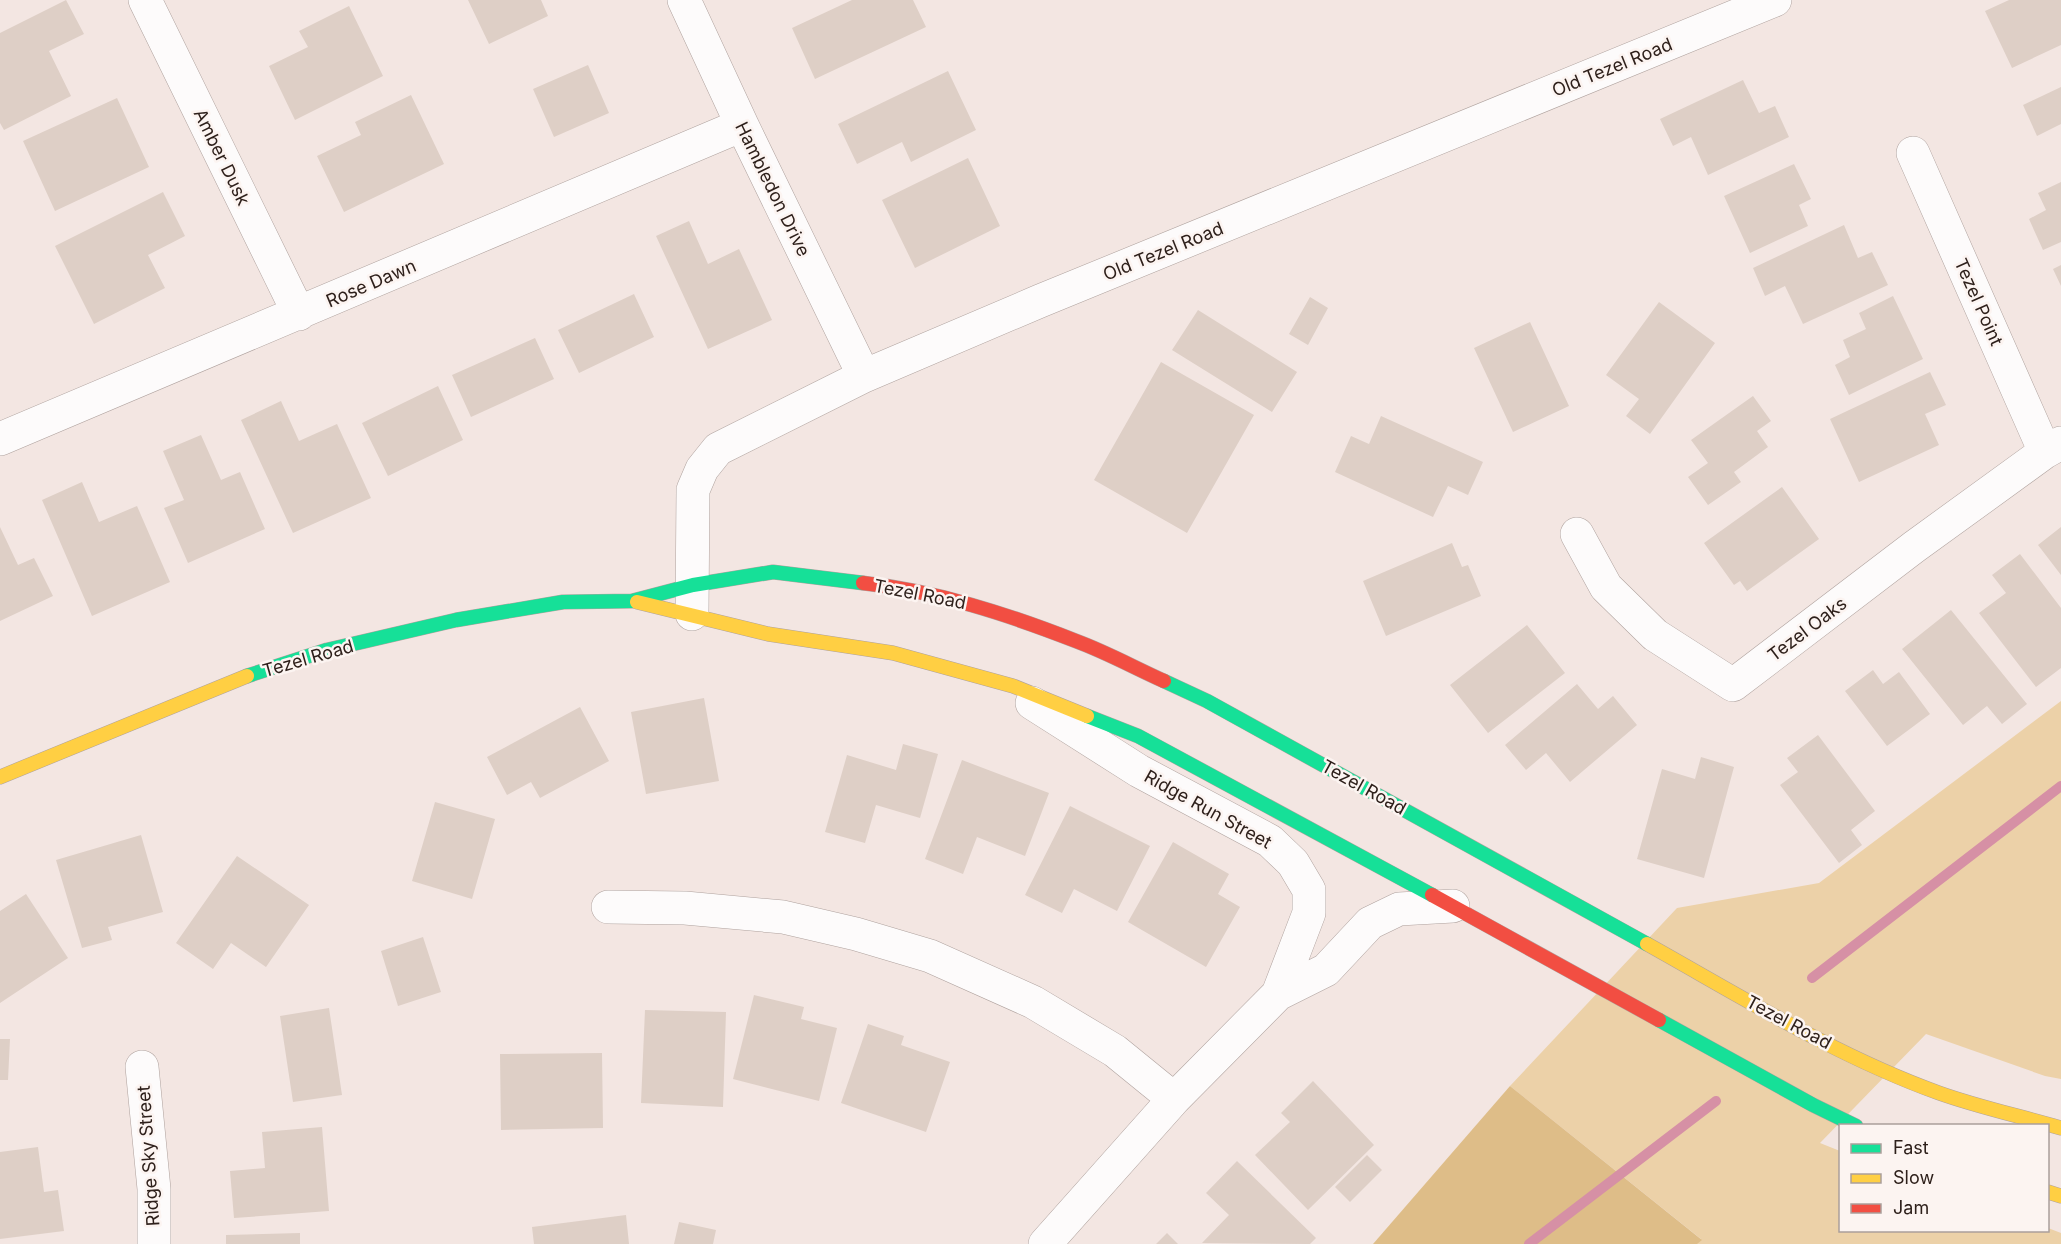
<svg xmlns="http://www.w3.org/2000/svg" width="2061" height="1244" font-family="Inter,sans-serif">
  <style>
    .green { fill: #ecd1a8 }
    .forest { fill: #debd88 }
    .lines { fill: none; stroke-linecap: round; stroke-linejoin: round }
    .stream { stroke: #d690a5; stroke-width: 10 }
    .building { fill: #decfc6 }
    .street-casing { stroke: #afa29e; stroke-width: 34 }
    .fast-casing { stroke: #afa29e; stroke-width: 15 }
    .slow-casing { stroke: #afa29e; stroke-width: 15 }
    .jam-casing { stroke: #afa29e; stroke-width: 15 }
    .street { stroke: #fdfbfb; stroke-width: 33 }
    .fast { stroke: #16e098; stroke-width: 14 }
    .slow { stroke: #ffcf43; stroke-width: 14 }
    .jam { stroke: #f24e42; stroke-width: 14 }
    .labels { text-anchor: middle; dominant-baseline: central; stroke-width: 5; stroke-linejoin: round; paint-order: stroke }
    .street-label { font-size: 18px; fill: #2e201b; stroke: #fcf4f1 }
  </style>
  <rect width="100%" height="100%" fill="#f3e6e2"/>
  <path class="green" d="M 2061,701 L 2061,1079 L 2045,1076 L 1926,1034 L 1820,1143 L 1840,1151 L 1840,1230 L 2048,1230 L 2048,1228 L 2061,1233 L 2061,1244 L 1696,1244 L 1701,1239 L 1510,1086 L 1677,908 L 1819,883 Z"/>
  <path class="forest" d="M 1510,1086 L 1702,1240 L 1697,1244 L 1373,1244 Z"/>
  <g class="lines">
    <path class="stream" d="M 1812,978 L 2061,786
      M 1529,1244 L 1716,1101"/>
  </g>
  <path class="building" d="M 66,0 L 84,34 L 49,51 L 71,96 L 4,130 L 0,123 L 0,33 Z
    M 468,0 L 541,0 L 548,16 L 489,44 Z
    M 852,0 L 913,0 L 926,27 L 815,79 L 792,28 Z
    M 2009,0 L 2061,0 L 2061,45 L 2012,68 L 1985,11 Z
    M 349,6 L 383,76 L 295,120 L 269,66 L 308,47 L 299,31 Z
    M 588,65 L 609,113 L 554,137 L 533,89 Z
    M 948,71 L 976,130 L 911,162 L 902,142 L 857,164 L 838,124 Z
    M 1743,80 L 1759,113 L 1775,106 L 1789,137 L 1708,175 L 1691,137 L 1673,146 L 1660,119 Z
    M 2061,87 L 2061,124 L 2037,136 L 2023,105 Z
    M 411,95 L 444,164 L 344,212 L 317,156 L 361,135 L 355,122 Z
    M 117,98 L 149,167 L 55,211 L 23,141 Z
    M 968,158 L 1000,226 L 915,268 L 882,200 Z
    M 1794,164 L 1811,199 L 1799,205 L 1808,226 L 1750,253 L 1724,196 Z
    M 2061,182 L 2061,242 L 2043,250 L 2029,219 L 2046,210 L 2038,193 Z
    M 163,192 L 185,236 L 148,255 L 165,288 L 94,324 L 55,246 Z
    M 689,221 L 708,264 L 739,249 L 772,320 L 708,349 L 656,236 Z
    M 1844,225 L 1858,258 L 1872,252 L 1888,285 L 1803,324 L 1785,286 L 1765,296 L 1753,268 Z
    M 2061,265 L 2061,286 L 2053,269 Z
    M 634,294 L 654,337 L 579,373 L 558,330 Z
    M 1893,296 L 1923,359 L 1849,395 L 1835,365 L 1850,357 L 1843,340 L 1866,329 L 1859,313 Z
    M 1310,297 L 1328,308 L 1308,345 L 1289,334 Z
    M 1659,302 L 1715,343 L 1650,434 L 1626,416 L 1639,399 L 1606,375 Z
    M 1198,310 L 1297,372 L 1272,412 L 1172,350 Z
    M 1530,322 L 1569,406 L 1513,432 L 1474,348 Z
    M 535,338 L 554,379 L 471,417 L 452,375 Z
    M 1161,362 L 1254,415 L 1187,533 L 1094,480 Z
    M 1930,372 L 1946,405 L 1925,414 L 1939,445 L 1859,482 L 1830,419 Z
    M 438,386 L 463,440 L 388,476 L 362,423 Z
    M 1753,396 L 1771,421 L 1757,431 L 1768,447 L 1734,472 L 1741,482 L 1708,505 L 1688,477 L 1708,463 L 1691,440 Z
    M 281,401 L 299,441 L 337,424 L 371,498 L 293,533 L 241,420 Z
    M 1381,416 L 1483,462 L 1468,495 L 1448,486 L 1433,517 L 1335,472 L 1351,436 L 1369,444 Z
    M 201,435 L 221,480 L 240,472 L 265,529 L 188,563 L 164,508 L 184,500 L 163,451 Z
    M 82,482 L 99,522 L 137,506 L 170,582 L 92,616 L 42,500 Z
    M 1782,487 L 1819,539 L 1747,591 L 1740,581 L 1734,585 L 1704,543 Z
    M 0,527 L 18,565 L 34,558 L 53,596 L 0,621 Z
    M 2061,527 L 2061,575 L 2038,545 Z
    M 1452,543 L 1462,567 L 1468,565 L 1481,596 L 1386,636 L 1363,581 Z
    M 2020,554 L 2061,608 L 2061,668 L 2036,687 L 1979,613 L 2006,593 L 1992,575 Z
    M 1951,610 L 2027,704 L 2002,724 L 1987,706 L 1963,725 L 1902,649 Z
    M 1527,625 L 1565,673 L 1488,733 L 1450,685 Z
    M 1873,670 L 1883,684 L 1899,672 L 1930,714 L 1887,746 L 1845,691 Z
    M 1577,684 L 1598,709 L 1613,696 L 1637,725 L 1570,782 L 1546,753 L 1526,770 L 1505,745 Z
    M 704,698 L 719,781 L 646,794 L 631,712 Z
    M 580,707 L 609,761 L 540,798 L 531,782 L 507,795 L 487,757 Z
    M 1818,735 L 1875,811 L 1851,830 L 1862,845 L 1839,863 L 1780,785 L 1798,772 L 1787,758 Z
    M 903,744 L 938,754 L 920,818 L 876,805 L 865,843 L 825,832 L 847,755 L 896,770 Z
    M 1701,757 L 1734,767 L 1704,878 L 1637,859 L 1662,769 L 1695,779 Z
    M 962,760 L 1049,793 L 1025,856 L 977,837 L 963,874 L 925,859 Z
    M 435,802 L 495,819 L 472,899 L 412,881 Z
    M 1070,806 L 1150,846 L 1117,911 L 1074,889 L 1062,913 L 1025,895 Z
    M 141,835 L 163,912 L 108,927 L 112,940 L 82,948 L 56,860 Z
    M 1173,842 L 1229,874 L 1218,894 L 1240,907 L 1206,967 L 1128,922 Z
    M 237,856 L 309,905 L 266,967 L 231,943 L 213,969 L 176,943 Z
    M 26,894 L 68,958 L 0,1003 L 0,911 Z
    M 423,937 L 441,992 L 398,1006 L 381,951 Z
    M 754,995 L 804,1007 L 801,1019 L 837,1028 L 819,1101 L 733,1079 Z
    M 329,1008 L 342,1095 L 293,1102 L 280,1016 Z
    M 645,1010 L 726,1012 L 723,1107 L 641,1103 Z
    M 868,1024 L 904,1036 L 901,1045 L 950,1062 L 926,1132 L 841,1103 Z
    M 0,1039 L 10,1039 L 8,1080 L 0,1080 Z
    M 602,1053 L 603,1128 L 501,1130 L 500,1054 Z
    M 1313,1081 L 1374,1145 L 1308,1210 L 1255,1155 L 1290,1122 L 1281,1113 Z
    M 322,1127 L 329,1211 L 234,1218 L 230,1171 L 265,1168 L 262,1132 Z
    M 38,1147 L 44,1192 L 58,1190 L 64,1231 L 0,1239 L 0,1152 Z
    M 1367,1155 L 1382,1170 L 1350,1202 L 1335,1187 Z
    M 1237,1161 L 1316,1238 L 1310,1244 L 1202,1243 L 1229,1215 L 1206,1193 Z
    M 626,1215 L 629,1244 L 534,1244 L 532,1227 Z
    M 679,1222 L 716,1230 L 713,1244 L 674,1244 Z
    M 300,1233 L 300,1244 L 226,1244 L 226,1235 Z
    M 1167,1233 L 1178,1244 L 1156,1244 Z"/>
  <g class="lines">
    <g class="street-casing">
      <path id="street" d="M 145,0 L 299,314
        M 684,0 L 742,125 L 864,376
        M 1913,153 L 2045,452
        M 0,439 L 742,125
        M 1577,534 L 1606,587 L 1655,635 L 1733,685 L 1914,547 L 2045,452 L 2061,443
        M 692,614 L 693,490 L 702,469 L 718,449 L 864,376 L 1040,301 L 1775,0
        M 1032,703 L 1139,771 L 1270,841 L 1293,863 L 1309,890 L 1309,913 L 1278,994
        M 608,907 L 685,908 L 783,917 L 856,934 L 930,956 L 1033,1002 L 1115,1051 L 1174,1099
        M 142,1067 L 154,1189 L 154,1244
        M 1045,1244 L 1174,1099 L 1278,994 L 1326,970 L 1370,923 L 1399,909 L 1453,906"/>
    </g>
    <g class="fast-casing">
      <path id="fast" d="M 247,676 L 327,650 L 456,620 L 563,602 L 632,601 L 693,585 L 773,572 L 863,583
        M 1164,681 L 1207,701 L 1647,944
        M 1087,716 L 1138,736 L 1432,895
        M 1659,1020 L 1813,1105 L 1856,1126"/>
    </g>
    <g class="slow-casing">
      <path id="slow" d="M 637,602 L 768,634 L 893,653 L 1013,686 L 1087,716
        M 0,777 L 247,676
        M 1647,944 C 1742,997 1836,1056 1939,1093 C 1978,1107 2020,1116 2061,1128
        M 2048,1192 L 2061,1196"/>
    </g>
    <g class="jam-casing">
      <path id="jam" d="M 863,583 C 936,591 1007,614 1076,641 C 1106,652 1135,668 1164,681
        M 1432,895 L 1659,1020"/>
    </g>
    <use href="#street" class="street"/>
    <use href="#fast" class="fast"/>
    <use href="#slow" class="slow"/>
    <use href="#jam" class="jam"/>
  </g>
  <g class="labels">
    <g class="street-label">
      <text transform="translate(1612 67) rotate(-22)">Old Tezel Road</text>
      <text transform="translate(222 157) rotate(64)">Amber Dusk</text>
      <text transform="translate(773 189) rotate(64)">Hambledon Drive</text>
      <text transform="translate(1163 251) rotate(-22)">Old Tezel Road</text>
      <text transform="translate(371 283) rotate(-23)">Rose Dawn</text>
      <text transform="translate(1979 302) rotate(66)">Tezel Point</text>
      <text transform="translate(920 594) rotate(11)">Tezel Road</text>
      <text transform="translate(1807 629) rotate(-37)">Tezel Oaks</text>
      <text transform="translate(308 658) rotate(-16)">Tezel Road</text>
      <text transform="translate(1364 787) rotate(29)">Tezel Road</text>
      <text transform="translate(1208 809) rotate(29)">Ridge Run Street</text>
      <text transform="translate(1789 1022) rotate(28)">Tezel Road</text>
      <text transform="translate(148 1156) rotate(-94)">Ridge Sky Street</text>
    </g>
  </g>
  <rect x="1839" y="1124" width="210" height="108" fill="#fcf4f1" stroke="#aa9f9b" stroke-width="1.5"/>
  <rect x="1851" y="1144" width="30" height="9" fill="#16e098" stroke="#aa9f9b" stroke-width="1.5"/>
  <text x="1893" y="1154" font-size="18" fill="#2e201b">Fast</text>
  <rect x="1851" y="1174" width="30" height="9" fill="#ffcf43" stroke="#aa9f9b" stroke-width="1.5"/>
  <text x="1893" y="1184" font-size="18" fill="#2e201b">Slow</text>
  <rect x="1851" y="1204" width="30" height="9" fill="#f24e42" stroke="#aa9f9b" stroke-width="1.5"/>
  <text x="1893" y="1214" font-size="18" fill="#2e201b">Jam</text>
</svg>
